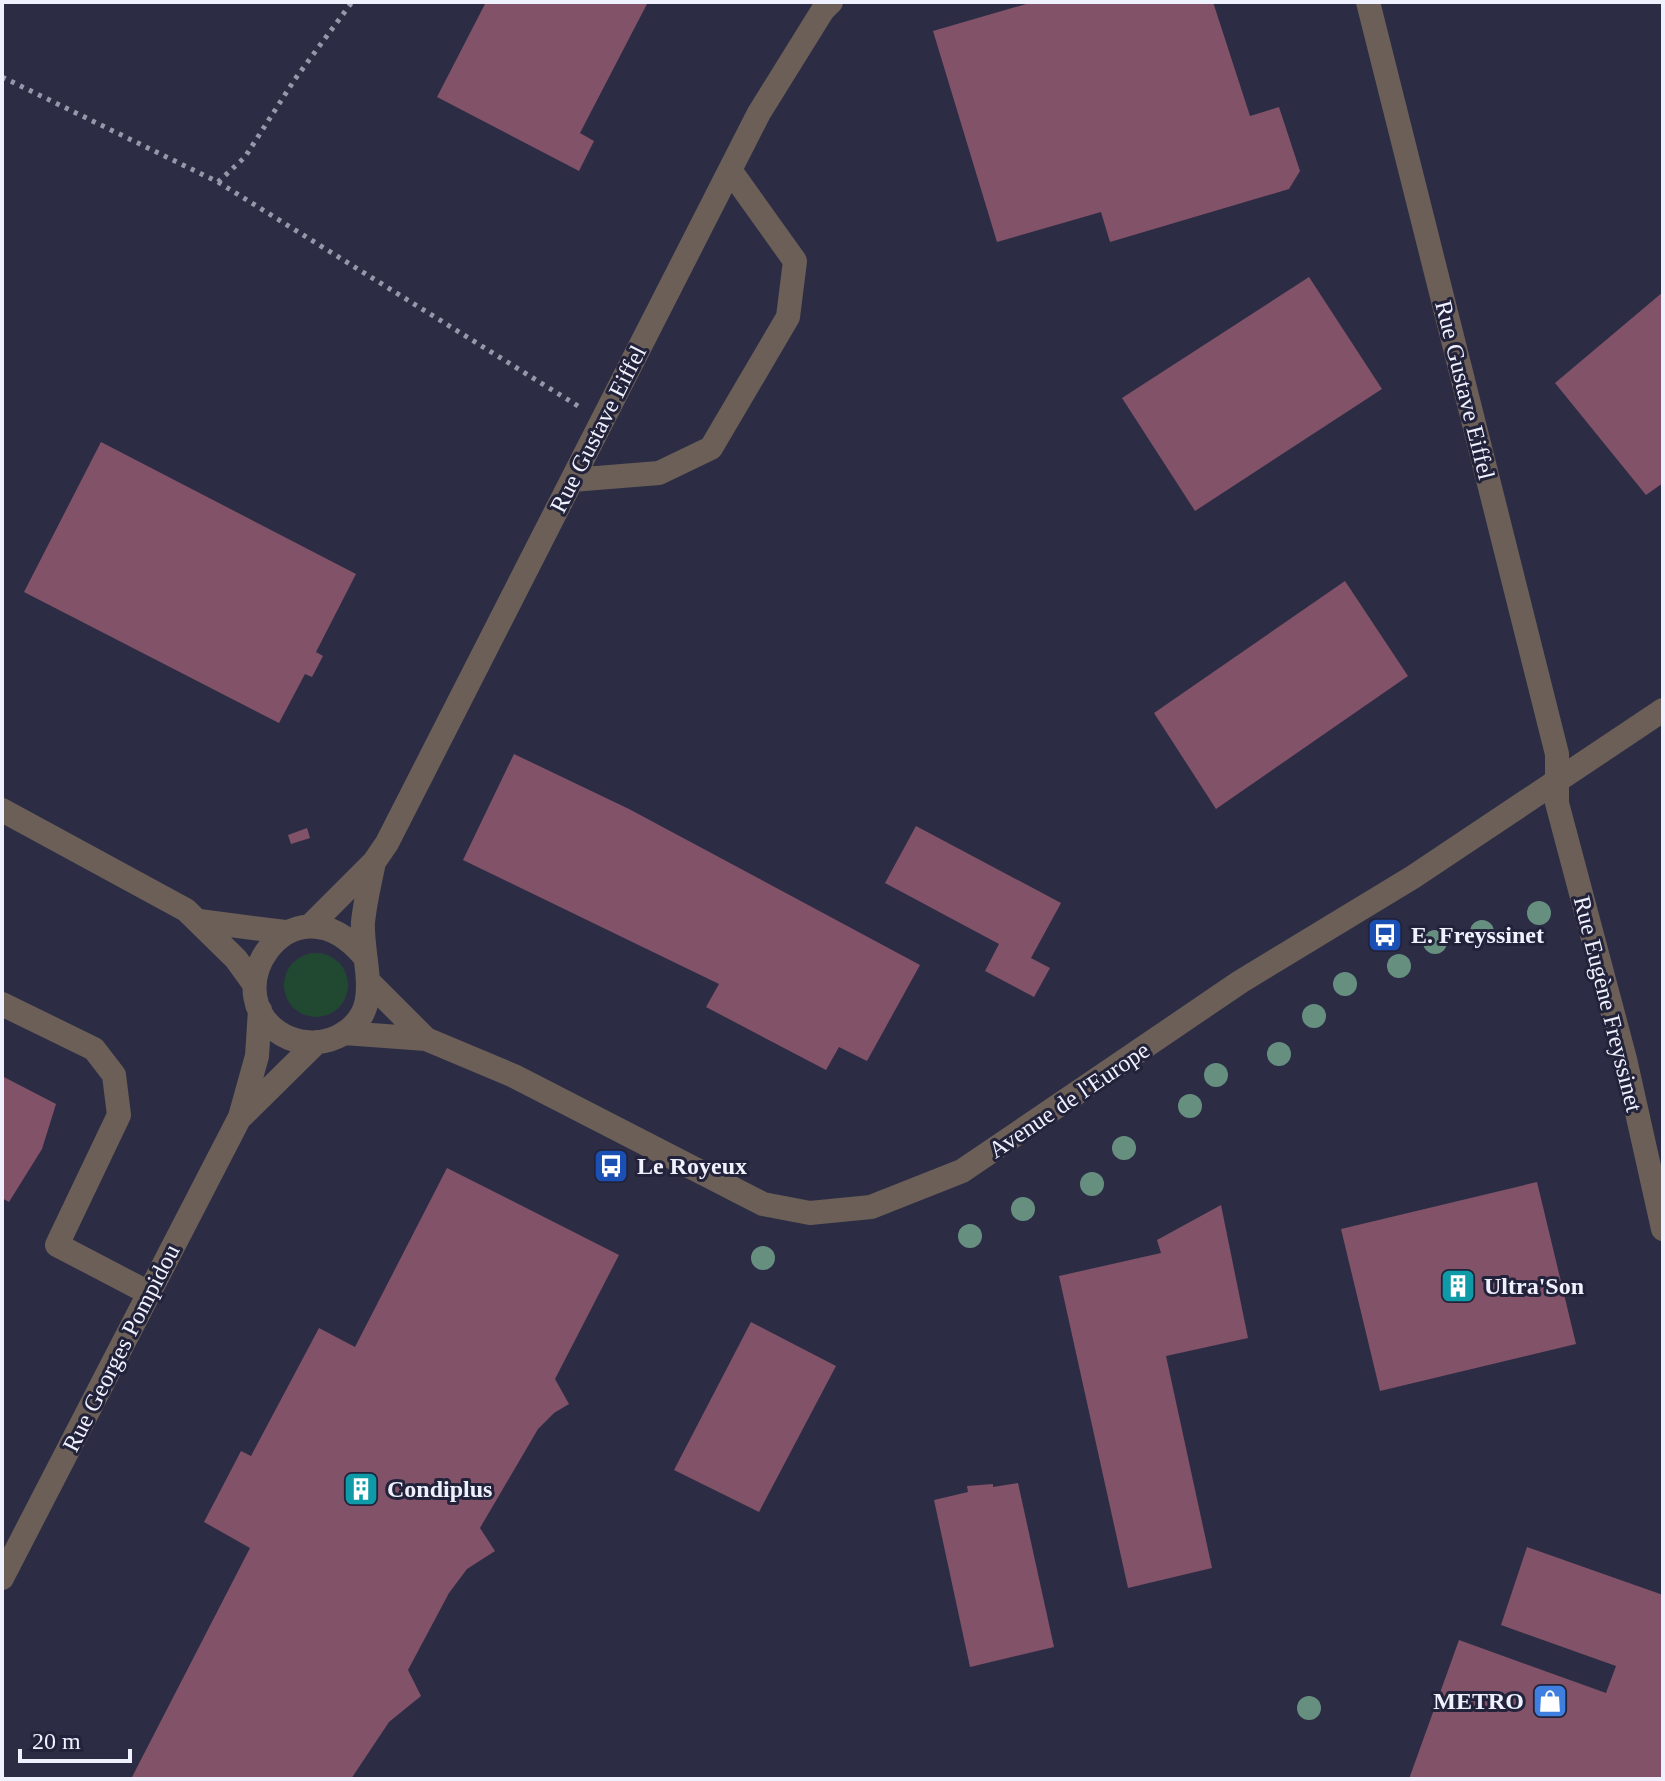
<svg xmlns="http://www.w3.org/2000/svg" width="1665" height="1781" font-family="'Times New Roman',serif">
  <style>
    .green { fill: #214931 }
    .building { fill: #825268 }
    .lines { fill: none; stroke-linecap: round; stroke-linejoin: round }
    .path { stroke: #9697a9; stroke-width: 5; stroke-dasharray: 4 6; stroke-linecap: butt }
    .minor { stroke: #6b5f57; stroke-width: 24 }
    .tree { fill: #668f80 }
    .labels { text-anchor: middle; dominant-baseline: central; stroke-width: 6; stroke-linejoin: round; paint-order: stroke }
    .street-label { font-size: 24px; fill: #f0f1fe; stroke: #22233b }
    .poi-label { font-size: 24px; font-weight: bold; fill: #f0f1fe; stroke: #22233b; text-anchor: start }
  </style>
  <rect width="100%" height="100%" fill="#2c2d45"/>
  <path class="green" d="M284 985a32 32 0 1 1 64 0a32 32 0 1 1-64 0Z"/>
  <path class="building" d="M 486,2 L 648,2 L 580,133 L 594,141 L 579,171 L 437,97 Z
    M 1033,2 L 1213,2 L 1250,116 L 1279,107 L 1300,171 L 1289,189 L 1110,242 L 1101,212 L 997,242 L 933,31 Z
    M 1309,277 L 1382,389 L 1195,511 L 1122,398 Z
    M 1663,292 L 1663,483 L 1646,495 L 1555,383 Z
    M 101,442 L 356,574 L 316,652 L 323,656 L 312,677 L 305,674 L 279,723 L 24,592 Z
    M 1345,581 L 1408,676 L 1216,809 L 1154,713 Z
    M 514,754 L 629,809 L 920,965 L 867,1061 L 839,1047 L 826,1070 L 706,1007 L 719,984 L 463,860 Z
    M 916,826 L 1061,903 L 1031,958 L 1050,968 L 1034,997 L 985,971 L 999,944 L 885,883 Z
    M 307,828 L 310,838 L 291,844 L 288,835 Z
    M 2,1076 L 56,1104 L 42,1149 L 9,1202 L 2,1198 Z
    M 447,1168 L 619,1255 L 555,1379 L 569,1404 L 554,1413 L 538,1429 L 480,1528 L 495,1551 L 467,1569 L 449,1593 L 408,1670 L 421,1696 L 389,1722 L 351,1779 L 131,1779 L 250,1548 L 204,1522 L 241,1451 L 251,1456 L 319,1328 L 355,1347 Z
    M 1537,1182 L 1576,1344 L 1380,1391 L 1341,1229 Z
    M 1221,1205 L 1248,1338 L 1166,1356 L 1212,1568 L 1128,1588 L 1059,1276 L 1161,1253 L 1157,1240 Z
    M 751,1322 L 836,1366 L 759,1512 L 674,1470 Z
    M 1018,1483 L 1054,1647 L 970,1667 L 934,1500 L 968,1492 L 967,1486 L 993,1484 L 993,1487 Z
    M 1527,1547 L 1663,1595 L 1663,1779 L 1409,1779 L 1459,1640 L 1606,1693 L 1616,1666 L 1501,1625 Z"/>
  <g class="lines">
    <path class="path" d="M 2,77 L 218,182 L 245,157 L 295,79 L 352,2
      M 218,182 L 578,406"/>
    <path class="minor" d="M 1368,2 L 1557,754 L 1557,803 L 1625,1059 L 1663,1229
      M 572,480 L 659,473 L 711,448 L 788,317 L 795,261 L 730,170
      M 2,810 L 186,910 L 236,959 L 254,984
      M 199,921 L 285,932
      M 310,926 L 374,862 L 387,843 L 759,113 L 823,10 L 831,2
      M 364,956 C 290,868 206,1001 289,1038 C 304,1044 322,1044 337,1037 C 387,1013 361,964 363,922 C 365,902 370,882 374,862
      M 371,984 L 426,1039
      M 2,1004 L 94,1049 L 114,1075 L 119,1115 L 57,1245 L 149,1293
      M 344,1033 L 426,1039 L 514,1076 L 763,1204 L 810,1213 L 871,1207 L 962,1171 L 1240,982 L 1413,877 L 1663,710
      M 242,1116 L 317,1042
      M 2,1578 L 240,1117 L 257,1056 L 260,1010"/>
  </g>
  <g class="tree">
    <circle cx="1539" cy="913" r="12"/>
    <circle cx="1482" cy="932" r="12"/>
    <circle cx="1435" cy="942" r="12"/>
    <circle cx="1399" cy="966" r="12"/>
    <circle cx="1345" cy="984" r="12"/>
    <circle cx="1314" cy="1016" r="12"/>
    <circle cx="1279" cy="1054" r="12"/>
    <circle cx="1216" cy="1075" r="12"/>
    <circle cx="1190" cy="1106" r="12"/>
    <circle cx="1124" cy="1148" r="12"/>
    <circle cx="1092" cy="1184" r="12"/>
    <circle cx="1023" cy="1209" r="12"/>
    <circle cx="970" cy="1236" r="12"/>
    <circle cx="763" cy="1258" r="12"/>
    <circle cx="1309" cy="1708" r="12"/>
  </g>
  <defs>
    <g id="bus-square" transform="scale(1.8)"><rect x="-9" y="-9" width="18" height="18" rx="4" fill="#1a4fb4" stroke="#22233b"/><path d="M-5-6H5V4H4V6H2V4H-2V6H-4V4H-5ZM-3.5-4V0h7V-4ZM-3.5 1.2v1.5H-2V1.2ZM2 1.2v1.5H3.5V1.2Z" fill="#fff"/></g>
    <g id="building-square" transform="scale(1.8)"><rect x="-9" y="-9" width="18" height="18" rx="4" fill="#0f9aa8" stroke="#22233b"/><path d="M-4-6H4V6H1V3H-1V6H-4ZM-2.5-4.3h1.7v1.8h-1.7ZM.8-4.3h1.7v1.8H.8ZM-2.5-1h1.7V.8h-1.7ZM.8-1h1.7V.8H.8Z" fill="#fff"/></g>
    <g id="shop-square" transform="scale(1.8)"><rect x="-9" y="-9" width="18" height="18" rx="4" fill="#3f7fe0" stroke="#22233b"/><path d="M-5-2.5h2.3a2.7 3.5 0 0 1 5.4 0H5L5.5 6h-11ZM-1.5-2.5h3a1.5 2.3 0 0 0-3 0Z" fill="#fff"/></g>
  </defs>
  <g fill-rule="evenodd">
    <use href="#bus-square" x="1385" y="935"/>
    <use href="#bus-square" x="611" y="1166"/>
    <use href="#building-square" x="1458" y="1286"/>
    <use href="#building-square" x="361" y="1489"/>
    <use href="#shop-square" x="1550" y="1701"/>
  </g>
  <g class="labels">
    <g class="street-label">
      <text transform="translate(1465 390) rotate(76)">Rue Gustave Eiffel</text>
      <text transform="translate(598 429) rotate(-63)">Rue Gustave Eiffel</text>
      <text transform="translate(1608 1004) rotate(76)">Rue Eugène Freyssinet</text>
      <text transform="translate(1069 1100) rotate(-34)">Avenue de l'Europe</text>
      <text transform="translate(121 1348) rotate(-63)">Rue Georges Pompidou</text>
    </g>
    <g class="poi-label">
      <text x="1411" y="935">E. Freyssinet</text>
      <text x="637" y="1166">Le Royeux</text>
      <text x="1484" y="1286">Ultra'Son</text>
      <text x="387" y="1489">Condiplus</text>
      <text x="1524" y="1701" text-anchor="end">METRO</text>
    </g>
  </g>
  <rect width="1665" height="1781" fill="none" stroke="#f0f1fe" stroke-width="8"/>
  <path d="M20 1749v12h110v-12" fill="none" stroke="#f0f1fe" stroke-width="4"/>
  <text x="32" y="1749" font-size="24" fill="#f0f1fe" stroke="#22233b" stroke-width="6" paint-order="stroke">20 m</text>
</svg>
